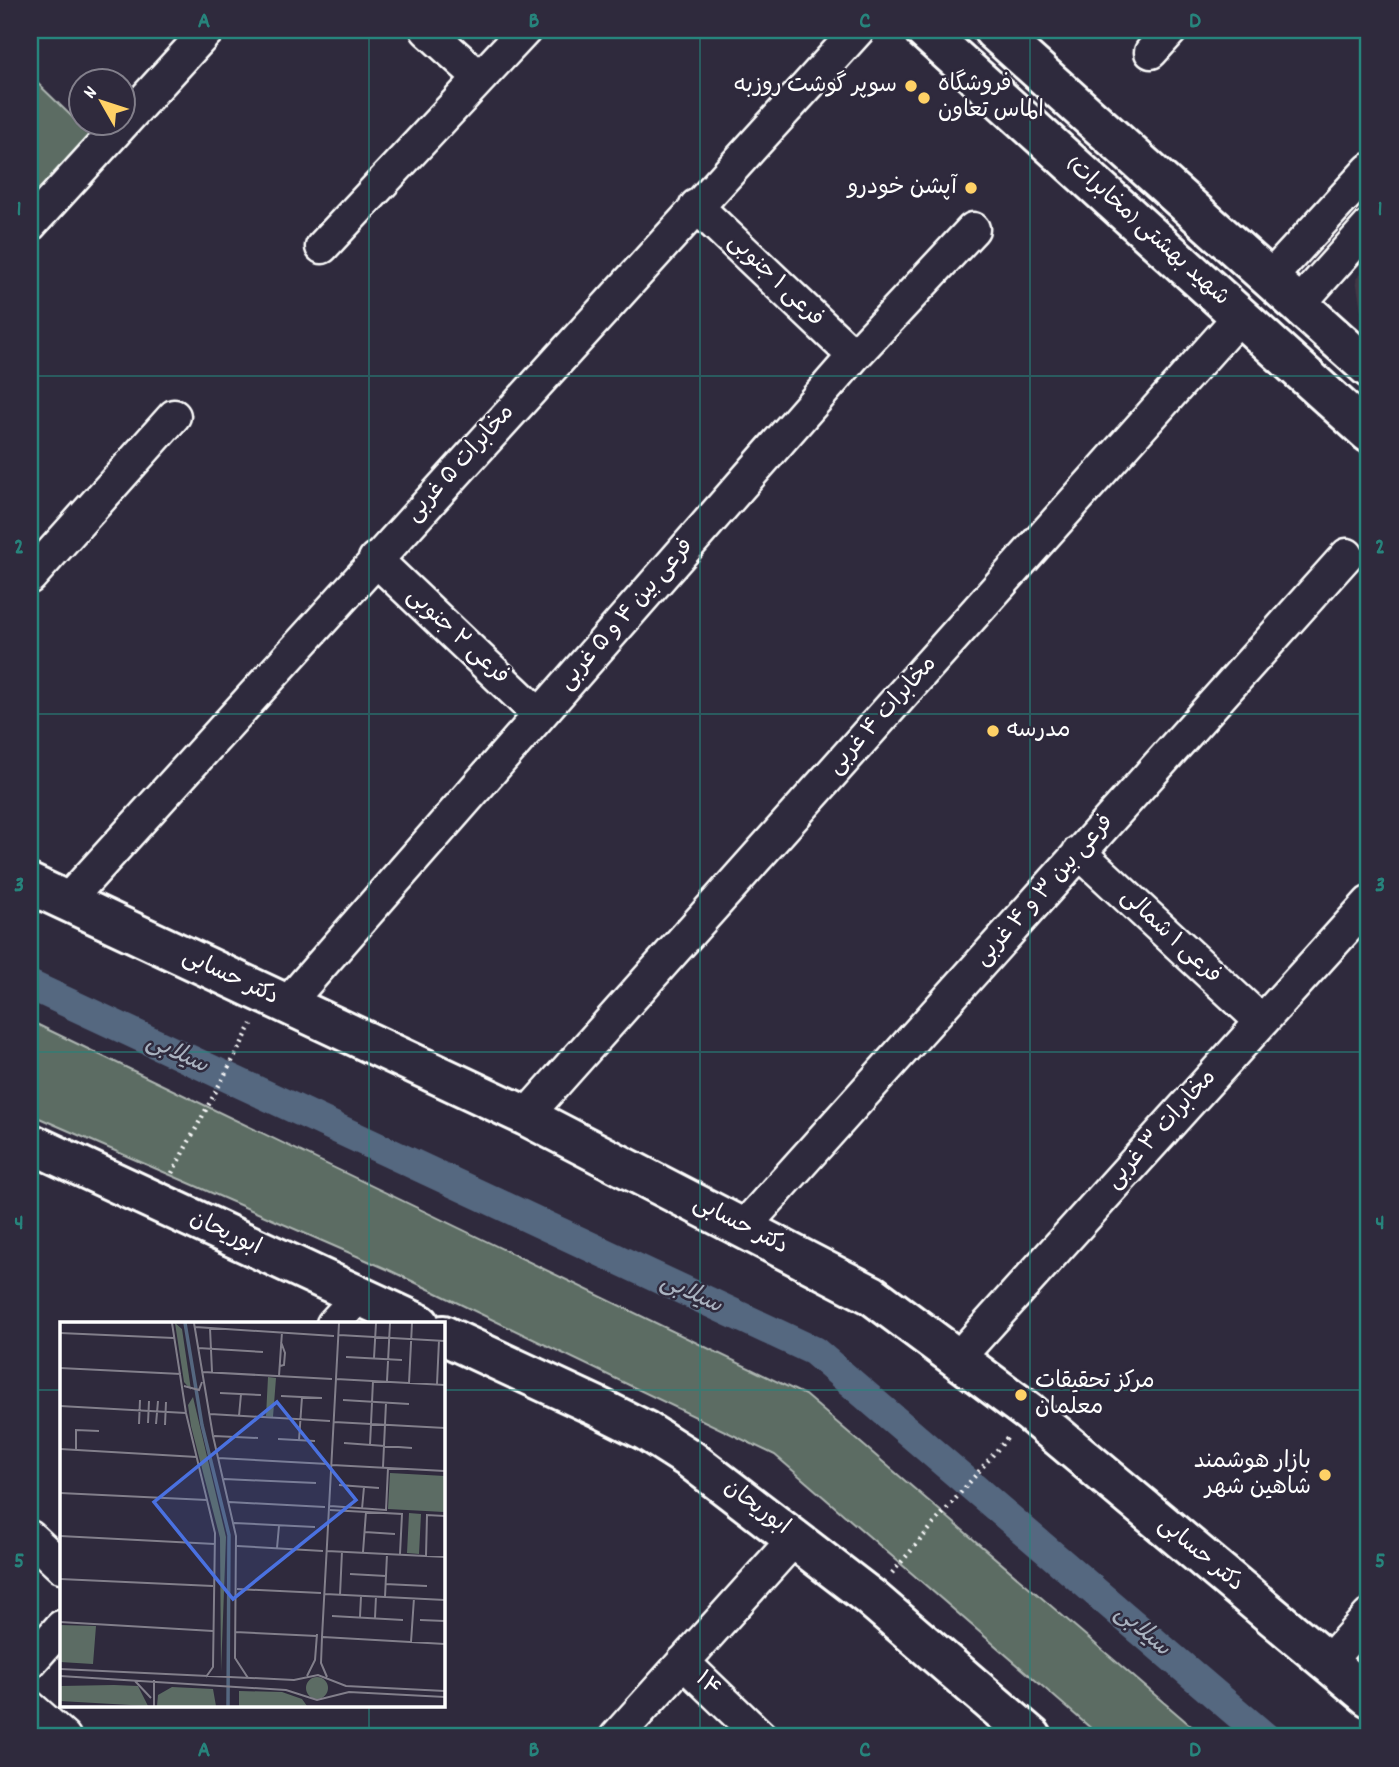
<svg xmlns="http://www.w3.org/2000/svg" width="1399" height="1767" font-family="Dekko,'Playpen Sans Arabic',sans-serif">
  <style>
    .built { fill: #413745 }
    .green { fill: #5c6c64; stroke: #aeb6b2; stroke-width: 2 }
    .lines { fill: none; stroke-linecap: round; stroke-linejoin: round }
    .canal { stroke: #556780; stroke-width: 30 }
    .street-casing { stroke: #fff; stroke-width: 37 }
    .secondary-casing { stroke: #fff; stroke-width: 44 }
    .path { stroke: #fff; stroke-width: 4.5; stroke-dasharray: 2 5; stroke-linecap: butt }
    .street { stroke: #2f2a3d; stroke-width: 32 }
    .secondary { stroke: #2f2a3d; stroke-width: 38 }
    .grid { fill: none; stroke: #27847c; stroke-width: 2; stroke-opacity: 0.55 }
    .poi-dot { fill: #ffd166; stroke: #2f2a3d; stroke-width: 2.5 }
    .labels { text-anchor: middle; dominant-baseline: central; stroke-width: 5; stroke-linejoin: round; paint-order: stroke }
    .poi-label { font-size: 23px; fill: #fff; stroke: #2f2a3d; text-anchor: start }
    .street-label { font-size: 23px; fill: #fff; stroke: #2f2a3d }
    .water-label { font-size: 24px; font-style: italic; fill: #aab3c0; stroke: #2f2a3d }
    .inset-river { fill: none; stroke: #556780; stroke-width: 3.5 }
    .inset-road { fill: none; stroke: #827f8b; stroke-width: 2 }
    .view { fill: #4a71e0; fill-opacity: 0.15; stroke: #4a71e0; stroke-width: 3.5 }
    .inset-edge { fill: none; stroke: #fff; stroke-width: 3.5 }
    .neatline { fill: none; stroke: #27847c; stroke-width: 2.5 }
    .grid-label { font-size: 23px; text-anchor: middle; font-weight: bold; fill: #27847c }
  </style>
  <rect width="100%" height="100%" fill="#2f2a3d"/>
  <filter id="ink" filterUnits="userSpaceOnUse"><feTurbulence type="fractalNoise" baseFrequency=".0143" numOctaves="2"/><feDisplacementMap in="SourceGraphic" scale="14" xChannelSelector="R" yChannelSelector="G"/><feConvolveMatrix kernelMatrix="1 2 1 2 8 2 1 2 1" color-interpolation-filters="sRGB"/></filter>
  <g filter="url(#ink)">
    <path class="built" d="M 1369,265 L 1369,317 L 1361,310 L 1356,279 Z"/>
    <path class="green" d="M 30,76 L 94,138 L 38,201 L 30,194 Z
      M 30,1021 L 805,1395 L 1204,1737 L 1101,1737 L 775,1455 L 389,1270 L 30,1114 Z"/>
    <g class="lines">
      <path class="canal" d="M 30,985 L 814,1351 L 1265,1737"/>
      <g class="street-casing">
        <path id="street" d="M 427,30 L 480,78
          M 1151,52 L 1171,30
          M 696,206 L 854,356
          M 30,225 L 208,30
          M 322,247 L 525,30
          M 1270,278 L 1369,170
          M 1299,304 L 1369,226
          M 375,559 L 539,715
          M 30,577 L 174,416
          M 1079,852 L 1261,1021
          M 67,901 L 858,30
          M 286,1005 L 854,356 L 973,229
          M 526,1116 L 1240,316
          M 743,1228 L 1347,555
          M 333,1324 L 359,1296
          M 957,1359 L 1369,903
          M 30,1537 L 61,1566
          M 30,1662 L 61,1627
          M 683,1662 L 761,1737
          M 1328,1662 L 1369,1616
          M 30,1707 L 64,1737
          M 616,1737 L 795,1538"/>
      </g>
      <g class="secondary-casing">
        <path id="secondary" d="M 924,30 L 1369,433
          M 993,30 L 1369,368
          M 30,884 L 526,1116 L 872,1295 L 1029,1412 L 1369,1697
          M 30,1143 L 420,1324
          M 443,1335 L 596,1406 L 646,1431 L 690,1459 L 871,1598 L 1032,1737"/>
      </g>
      <path class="path" d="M 172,1173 L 252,1024
        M 892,1573 L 1009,1436"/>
      <use href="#street" class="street"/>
      <use href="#secondary" class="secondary"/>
    </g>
  </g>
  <path class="grid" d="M 369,30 L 369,1324M 700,30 L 700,1737M 1030,30 L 1030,1737M 30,376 L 1369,376M 30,714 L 1369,714M 30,1052 L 1369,1052M 30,1390 L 61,1390M 443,1390 L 1369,1390M 369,1706 L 369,1737"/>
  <g class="poi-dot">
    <circle cx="911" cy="86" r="7"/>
    <circle cx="924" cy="98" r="7"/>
    <circle cx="971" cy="188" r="7"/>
    <circle cx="993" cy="731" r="7"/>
    <circle cx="1021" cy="1395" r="7"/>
    <circle cx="1325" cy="1475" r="7"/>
  </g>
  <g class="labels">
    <g class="poi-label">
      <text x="938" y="85">فروشگاه<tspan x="938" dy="26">الماس تعاون</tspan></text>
      <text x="897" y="86" text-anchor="end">سوپر گوشت روزبه</text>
      <text x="957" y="188" text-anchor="end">آپشن خودرو</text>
      <text x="1007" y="731">مدرسه</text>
      <text x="1035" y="1382">مرکز تحقیقات<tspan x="1035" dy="26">معلمان</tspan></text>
      <text x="1311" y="1462" text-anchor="end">بازار هوشمند<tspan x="1311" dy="26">شاهین شهر</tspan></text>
    </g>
    <g class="street-label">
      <text transform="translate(1147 232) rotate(42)">شهید بهشتی (مخابرات)</text>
      <text transform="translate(775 281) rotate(44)">فرعی ۱ جنوبی</text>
      <text transform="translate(461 464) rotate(-48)">مخابرات ۵ غربی</text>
      <text transform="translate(627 615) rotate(-49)">فرعی بین ۴ و ۵ غربی</text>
      <text transform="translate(457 637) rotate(43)">فرعی ۲ جنوبی</text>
      <text transform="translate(883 716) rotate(-48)">مخابرات ۴ غربی</text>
      <text transform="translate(1045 891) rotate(-48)">فرعی بین ۳ و ۴ غربی</text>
      <text transform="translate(1170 937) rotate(43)">فرعی ۱ شمالی</text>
      <text transform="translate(230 978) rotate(25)">دکتر حسابی</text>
      <text transform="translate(1162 1130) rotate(-48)">مخابرات ۳ غربی</text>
      <text transform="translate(740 1226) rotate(27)">دکتر حسابی</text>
      <text transform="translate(225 1234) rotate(25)">ابوریحان</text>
      <text transform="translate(756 1508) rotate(37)">ابوریحان</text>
      <text transform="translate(1200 1555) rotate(40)">دکتر حسابی</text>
      <text transform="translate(707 1685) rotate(44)">۱۴</text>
    </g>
    <g class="water-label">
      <text transform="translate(177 1054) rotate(25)">سیلابی</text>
      <text transform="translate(691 1294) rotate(25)">سیلابی</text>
      <text transform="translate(1142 1631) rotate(41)">سیلابی</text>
    </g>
  </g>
  <g transform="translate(60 1322)">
    <rect width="385" height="385" fill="#2f2a3d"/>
    <path d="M 115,1 L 122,7 L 131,68 L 124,60 ZM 208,55 L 216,56 L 213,95 L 206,94 ZM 133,75 L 166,215 L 161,350 L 160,216 L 131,104 L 128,83 ZM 330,151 L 385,154 L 384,190 L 328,187 ZM 349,191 L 361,192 L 359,232 L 347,231 ZM 0,303 L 36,304 L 33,342 L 0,340 ZM246 366a11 11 0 1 1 22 0a11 11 0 1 1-22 0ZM 54,363 L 78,364 L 88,384 L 0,379 L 0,364 ZM 112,365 L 153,367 L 156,384 L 97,384 L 98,373 ZM 179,369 L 222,370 L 242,377 L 247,384 L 179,384 Z" fill="#5c6c64"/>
    <path class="inset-river" d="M 125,1 L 142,103 L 169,213 L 168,384"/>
    <path class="inset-road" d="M 112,1 L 126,91 L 155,211 L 153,345 L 146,355M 134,1 L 153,114 L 176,214 L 175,336 L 188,356M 135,5 L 274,14M 150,6 L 152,50M 0,11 L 114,16M 279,13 L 385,19M 138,26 L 203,30M 286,35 L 342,38M 314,36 L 316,1M 220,44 L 224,43 L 225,31 L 221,20M 0,46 L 121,52M 143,50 L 272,57M 219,54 L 222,10M 276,57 L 385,63M 327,59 L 330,1M 349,61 L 352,1M 377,62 L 379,18M 124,64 L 139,68 L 142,60M 160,71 L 201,73M 221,74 L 262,76M 283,78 L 349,82M 0,84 L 126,91M 150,92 L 270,99M 179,94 L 181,72M 274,100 L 385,106M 88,101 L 89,79M 79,102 L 80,78M 96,102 L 98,79M 105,103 L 106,80M 154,114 L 198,116M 218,117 L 255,119M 239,118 L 242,75M 284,121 L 352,126M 310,123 L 313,59M 0,127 L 137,135M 16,128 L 16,108 L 39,109M 158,136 L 268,142M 272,143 L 385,149M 323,145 L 326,81M 164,157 L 256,161M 279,163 L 319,166M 0,171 L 147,178M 169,180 L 265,185M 270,184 L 326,188 L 328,146M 302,187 L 304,165M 270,188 L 342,192 L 340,232M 174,201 L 255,205M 305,210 L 335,212M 0,214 L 155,222M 177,224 L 263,229M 217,226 L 219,204M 267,229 L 385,235M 303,230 L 306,190M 366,234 L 367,193 L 385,194M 290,252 L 326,254M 0,257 L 153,264M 325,262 L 367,264M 177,267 L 261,271M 265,272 L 385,278M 280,273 L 282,229M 325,275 L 327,232M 272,294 L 343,298M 300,295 L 301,274M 315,296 L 316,274M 360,298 L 385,299M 0,300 L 153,309M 175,310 L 257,314M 263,315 L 385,322M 351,320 L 354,276M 0,347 L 234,358 L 258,353 L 286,364 L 385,369M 0,354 L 226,368 L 257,378 L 289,370 L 385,375M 247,354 L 255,338 L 257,312M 267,355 L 261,341 L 262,315 L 279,1M 94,358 L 94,384M 75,359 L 91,376"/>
    <path class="view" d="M 217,80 L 296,178 L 173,277 L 94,180 Z"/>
    <rect width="385" height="385" class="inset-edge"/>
  </g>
  <rect width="1399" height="1767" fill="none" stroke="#2f2a3d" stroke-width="77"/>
  <g transform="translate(102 102) rotate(309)"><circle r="33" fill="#2f2a3d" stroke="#827f8b" stroke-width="2"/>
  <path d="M0-5L12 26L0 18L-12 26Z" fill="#ffd166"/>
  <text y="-10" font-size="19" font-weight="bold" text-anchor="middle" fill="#ffffff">N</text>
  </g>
  <rect x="38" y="38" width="1322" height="1690" class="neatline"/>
  <g class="grid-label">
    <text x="204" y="27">A</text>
    <text x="534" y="27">B</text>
    <text x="865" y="27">C</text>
    <text x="1195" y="27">D</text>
    <text x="19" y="215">1</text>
    <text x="1380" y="215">1</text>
    <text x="19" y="553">2</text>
    <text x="1380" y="553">2</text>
    <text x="19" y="891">3</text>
    <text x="1380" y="891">3</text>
    <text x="19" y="1229">4</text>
    <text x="1380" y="1229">4</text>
    <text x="19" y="1567">5</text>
    <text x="1380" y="1567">5</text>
    <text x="204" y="1756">A</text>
    <text x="534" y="1756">B</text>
    <text x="865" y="1756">C</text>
    <text x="1195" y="1756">D</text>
  </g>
</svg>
